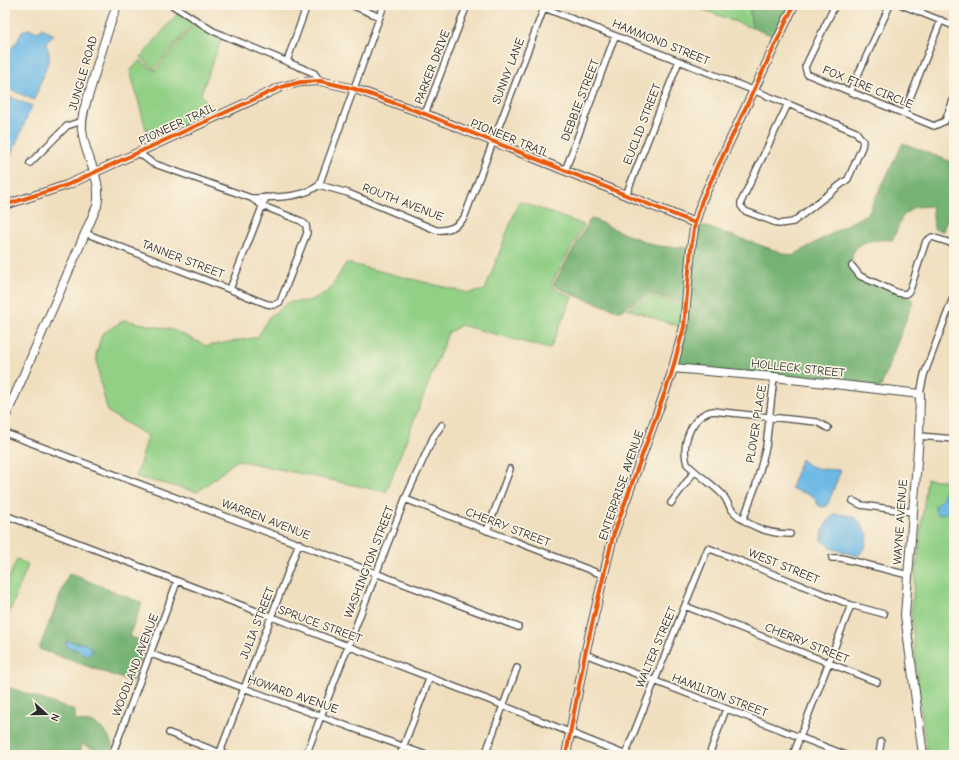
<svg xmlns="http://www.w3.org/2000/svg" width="959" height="760" font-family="'Comic Neue',sans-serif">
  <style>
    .green { fill: #92d086; stroke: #5e7e58 }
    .forest { fill: #75b273; stroke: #506e4f }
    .water { fill: #6cb9e6; stroke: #4c7288 }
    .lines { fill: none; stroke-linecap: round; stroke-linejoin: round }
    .street-casing { stroke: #494641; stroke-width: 8 }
    .secondary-casing { stroke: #494641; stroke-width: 10 }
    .street { stroke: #fff; stroke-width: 5.5 }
    .secondary { stroke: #fff; stroke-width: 8 }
    .cycleway-casing { stroke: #fcf5e5; stroke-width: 6 }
    .cycleway { stroke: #e8590c; stroke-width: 4 }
    .labels { text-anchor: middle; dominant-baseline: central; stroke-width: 3.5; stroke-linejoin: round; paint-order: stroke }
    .street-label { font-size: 12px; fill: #2b2b2b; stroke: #fcf5e5 }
  </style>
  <rect width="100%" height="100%" fill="#fcf5e5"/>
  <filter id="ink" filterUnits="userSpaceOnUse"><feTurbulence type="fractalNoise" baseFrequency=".025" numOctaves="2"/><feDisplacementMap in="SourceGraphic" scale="8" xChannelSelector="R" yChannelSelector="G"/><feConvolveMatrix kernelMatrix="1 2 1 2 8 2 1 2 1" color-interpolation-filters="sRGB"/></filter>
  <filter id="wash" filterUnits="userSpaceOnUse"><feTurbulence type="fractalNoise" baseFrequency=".012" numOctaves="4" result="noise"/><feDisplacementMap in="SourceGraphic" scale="16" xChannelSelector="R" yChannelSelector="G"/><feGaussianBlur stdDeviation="0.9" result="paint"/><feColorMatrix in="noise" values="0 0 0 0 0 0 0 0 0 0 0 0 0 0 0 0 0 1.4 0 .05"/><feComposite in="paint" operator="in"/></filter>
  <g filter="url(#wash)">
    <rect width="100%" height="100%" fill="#f0dfbf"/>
    <path class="green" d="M 691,5 L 749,5 L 752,28 Z
      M 179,12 L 193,24 L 154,69 L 141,57 Z
      M 195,24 L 222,37 L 201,94 L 212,109 L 210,116 L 149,140 L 130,71 L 140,60 L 153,70 L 156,70 Z
      M 519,201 L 584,225 L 551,284 L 552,287 L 572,297 L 550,349 L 461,325 L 448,333 L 386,492 L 237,460 L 198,492 L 136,477 L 148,436 L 108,412 L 100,381 L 96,354 L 102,334 L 124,320 L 173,330 L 207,346 L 258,337 L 269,317 L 289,302 L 309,301 L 329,291 L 346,263 L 469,293 L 485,290 Z
      M 652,295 L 684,306 L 681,327 L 628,309 Z
      M 927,479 L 954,481 L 954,755 L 927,755 L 918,689 L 911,611 Z
      M 17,559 L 28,565 L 5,624 L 5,587 Z"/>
    <path class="forest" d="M 749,5 L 791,5 L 777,37 L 752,28 Z
      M 903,143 L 954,163 L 954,198 L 943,231 L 934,229 L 932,206 L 914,207 L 902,217 L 893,240 C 874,240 849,238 852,266 L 860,276 L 906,294 L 913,301 L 880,389 L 673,368 L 687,304 L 651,293 L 620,311 L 576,296 L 553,285 L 591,218 L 625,234 L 657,246 L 691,248 L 695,223 L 792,256 L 868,213 Z
      M 69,573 L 142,603 L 129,636 L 146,643 L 132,682 L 39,649 Z
      M 5,686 L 75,711 L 75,720 C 80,722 83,721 88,722 C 102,724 113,739 113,752 L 103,753 L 83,744 L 78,755 L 5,754 Z"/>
    <path class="water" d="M 42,28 L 54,35 L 46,43 L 50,57 L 34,100 L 5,87 L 5,55 L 17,42 L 23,30 L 30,29 L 39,32 Z
      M 5,95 L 32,106 L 5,169 Z
      M 801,459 L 808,465 L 820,469 L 841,470 L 827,506 L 823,507 L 819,506 L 812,495 L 791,489 Z
      M 947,489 L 954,491 L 954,507 C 947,510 944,517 936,513 L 935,506 L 943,498 L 944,491 Z
      M 834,514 C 857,516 856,515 868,535 L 865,548 L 858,556 L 833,549 L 822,541 C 822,530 826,522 834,514 Z
      M 66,641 L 86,644 L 93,650 L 88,656 L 77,650 L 66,647 Z"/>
  </g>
  <g filter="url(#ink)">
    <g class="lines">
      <g class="street-casing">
        <path id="street" d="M 172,5 L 213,31 L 314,73 L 320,81
          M 351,5 L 380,17
          M 537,5 L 788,104
          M 835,5 L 805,67 L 807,74 L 934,126 L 945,121 L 954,98
          M 902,5 L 954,26
          M 287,61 L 307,5
          M 850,92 L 890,5
          M 788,104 L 856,132 L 863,141 L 862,147 L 848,179 L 793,222 L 779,224 L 745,211 L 741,206 L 741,202 Z
          M 904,113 L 941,20
          M 425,114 L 467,5
          M 30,163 L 67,126 L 82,121
          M 565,171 L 615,36
          M 319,185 L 384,5
          M 626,195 L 679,61
          M 251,198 C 273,197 302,199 319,185 L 348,193 L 436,230 C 449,231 456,227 464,218 L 544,8
          M 85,233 L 267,304 L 274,305 L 280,302 L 307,233 L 306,225 L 301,221 L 263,206 L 251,198 L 152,163 L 139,153
          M 852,266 L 860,276 L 898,293 L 906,294 L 910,290 L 926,241 L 932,237 L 954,244
          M 230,289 L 266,197
          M 920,394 L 924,375 L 954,295
          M 5,433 L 518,627
          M 919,436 L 954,439
          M 405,499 L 603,575
          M 853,501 L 861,505 L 912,512
          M 671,503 L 694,472
          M 5,515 L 502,705 L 626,755
          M 743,520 L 756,485 L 766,447 L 774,377
          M 487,531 L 510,469
          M 790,534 C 768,534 747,526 732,510 C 728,505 726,498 722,494 C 711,483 698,475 687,464 C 681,444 691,415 713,411 L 817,422 L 828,428
          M 832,558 L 841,558 L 908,575
          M 685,606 L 877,682
          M 151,654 L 426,755
          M 585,654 L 846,755
          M 169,733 L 226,755
          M 112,755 L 177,582
          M 219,755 L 299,543
          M 306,755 L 405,499 L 434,436 L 442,425
          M 400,755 L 430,677
          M 485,755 L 517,668
          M 625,755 L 708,548 L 851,605 L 884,614
          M 709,755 L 726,709
          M 793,755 L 851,605
          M 879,755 L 881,742"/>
      </g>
      <g class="secondary-casing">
        <path id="secondary" d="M 5,205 L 67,185 L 281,87 L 301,82 L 320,81 L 355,89 L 425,114 L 695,223
          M 673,368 L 774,377 L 920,394 L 919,436 L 905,615 L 923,755
          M 5,418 L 97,206 C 103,177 84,157 82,129 C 81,114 87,101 91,87 C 99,59 107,32 117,5
          M 566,755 L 585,654 L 613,536 L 671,375 L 684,327 L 691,248 L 695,223 L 702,200 L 794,5"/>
      </g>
      <use href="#street" class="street"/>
      <use href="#secondary" class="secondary"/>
      <g class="cycleway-casing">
        <path id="cycleway" d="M 5,205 L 67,185 L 281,87 L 301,82 L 320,81 L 355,89 L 425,114 L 695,223
          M 566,755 L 585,654 L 613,536 L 671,375 L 684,327 L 691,248 L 695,223 L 702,200 L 794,5"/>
      </g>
      <use href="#cycleway" class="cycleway"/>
    </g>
  </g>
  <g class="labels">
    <g class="street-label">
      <text transform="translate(661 42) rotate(22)">HAMMOND STREET</text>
      <text transform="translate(432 67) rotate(-69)">PARKER DRIVE</text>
      <text transform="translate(508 71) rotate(-69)">SUNNY LANE</text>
      <text transform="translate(83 73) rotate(-74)">JUNGLE ROAD</text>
      <text transform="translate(868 87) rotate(22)">FOX FIRE CIRCLE</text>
      <text transform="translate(580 100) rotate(-69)">DEBBIE STREET</text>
      <text transform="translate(177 124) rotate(-25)">PIONEER TRAIL</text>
      <text transform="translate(642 124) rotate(-69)">EUCLID STREET</text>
      <text transform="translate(510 138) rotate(22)">PIONEER TRAIL</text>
      <text transform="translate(403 202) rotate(21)">ROUTH AVENUE</text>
      <text transform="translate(183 259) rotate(21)">TANNER STREET</text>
      <text transform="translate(798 368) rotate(6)">HOLLECK STREET</text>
      <text transform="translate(756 424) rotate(-81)">PLOVER PLACE</text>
      <text transform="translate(621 485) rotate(-71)">ENTERPRISE AVENUE</text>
      <text transform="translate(266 519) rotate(21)">WARREN AVENUE</text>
      <text transform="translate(900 522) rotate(-86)">WAYNE AVENUE</text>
      <text transform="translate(508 527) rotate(21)">CHERRY STREET</text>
      <text transform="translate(369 562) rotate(-69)">WASHINGTON STREET</text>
      <text transform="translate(784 566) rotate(22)">WEST STREET</text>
      <text transform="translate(257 623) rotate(-69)">JULIA STREET</text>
      <text transform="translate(320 624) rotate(20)">SPRUCE STREET</text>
      <text transform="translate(807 643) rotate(22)">CHERRY STREET</text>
      <text transform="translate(656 647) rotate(-67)">WALTER STREET</text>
      <text transform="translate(135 665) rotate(-69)">WOODLAND AVENUE</text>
      <text transform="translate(293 694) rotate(19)">HOWARD AVENUE</text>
      <text transform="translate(720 695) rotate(21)">HAMILTON STREET</text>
    </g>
  </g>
  <rect width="959" height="760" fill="none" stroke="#fcf5e5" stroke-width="20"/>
  <g transform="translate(46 714) rotate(111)" stroke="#fcf5e5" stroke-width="3" paint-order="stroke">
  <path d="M0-3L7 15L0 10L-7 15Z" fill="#2b2b2b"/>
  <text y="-6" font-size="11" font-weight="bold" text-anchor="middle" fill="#2b2b2b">N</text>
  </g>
</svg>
